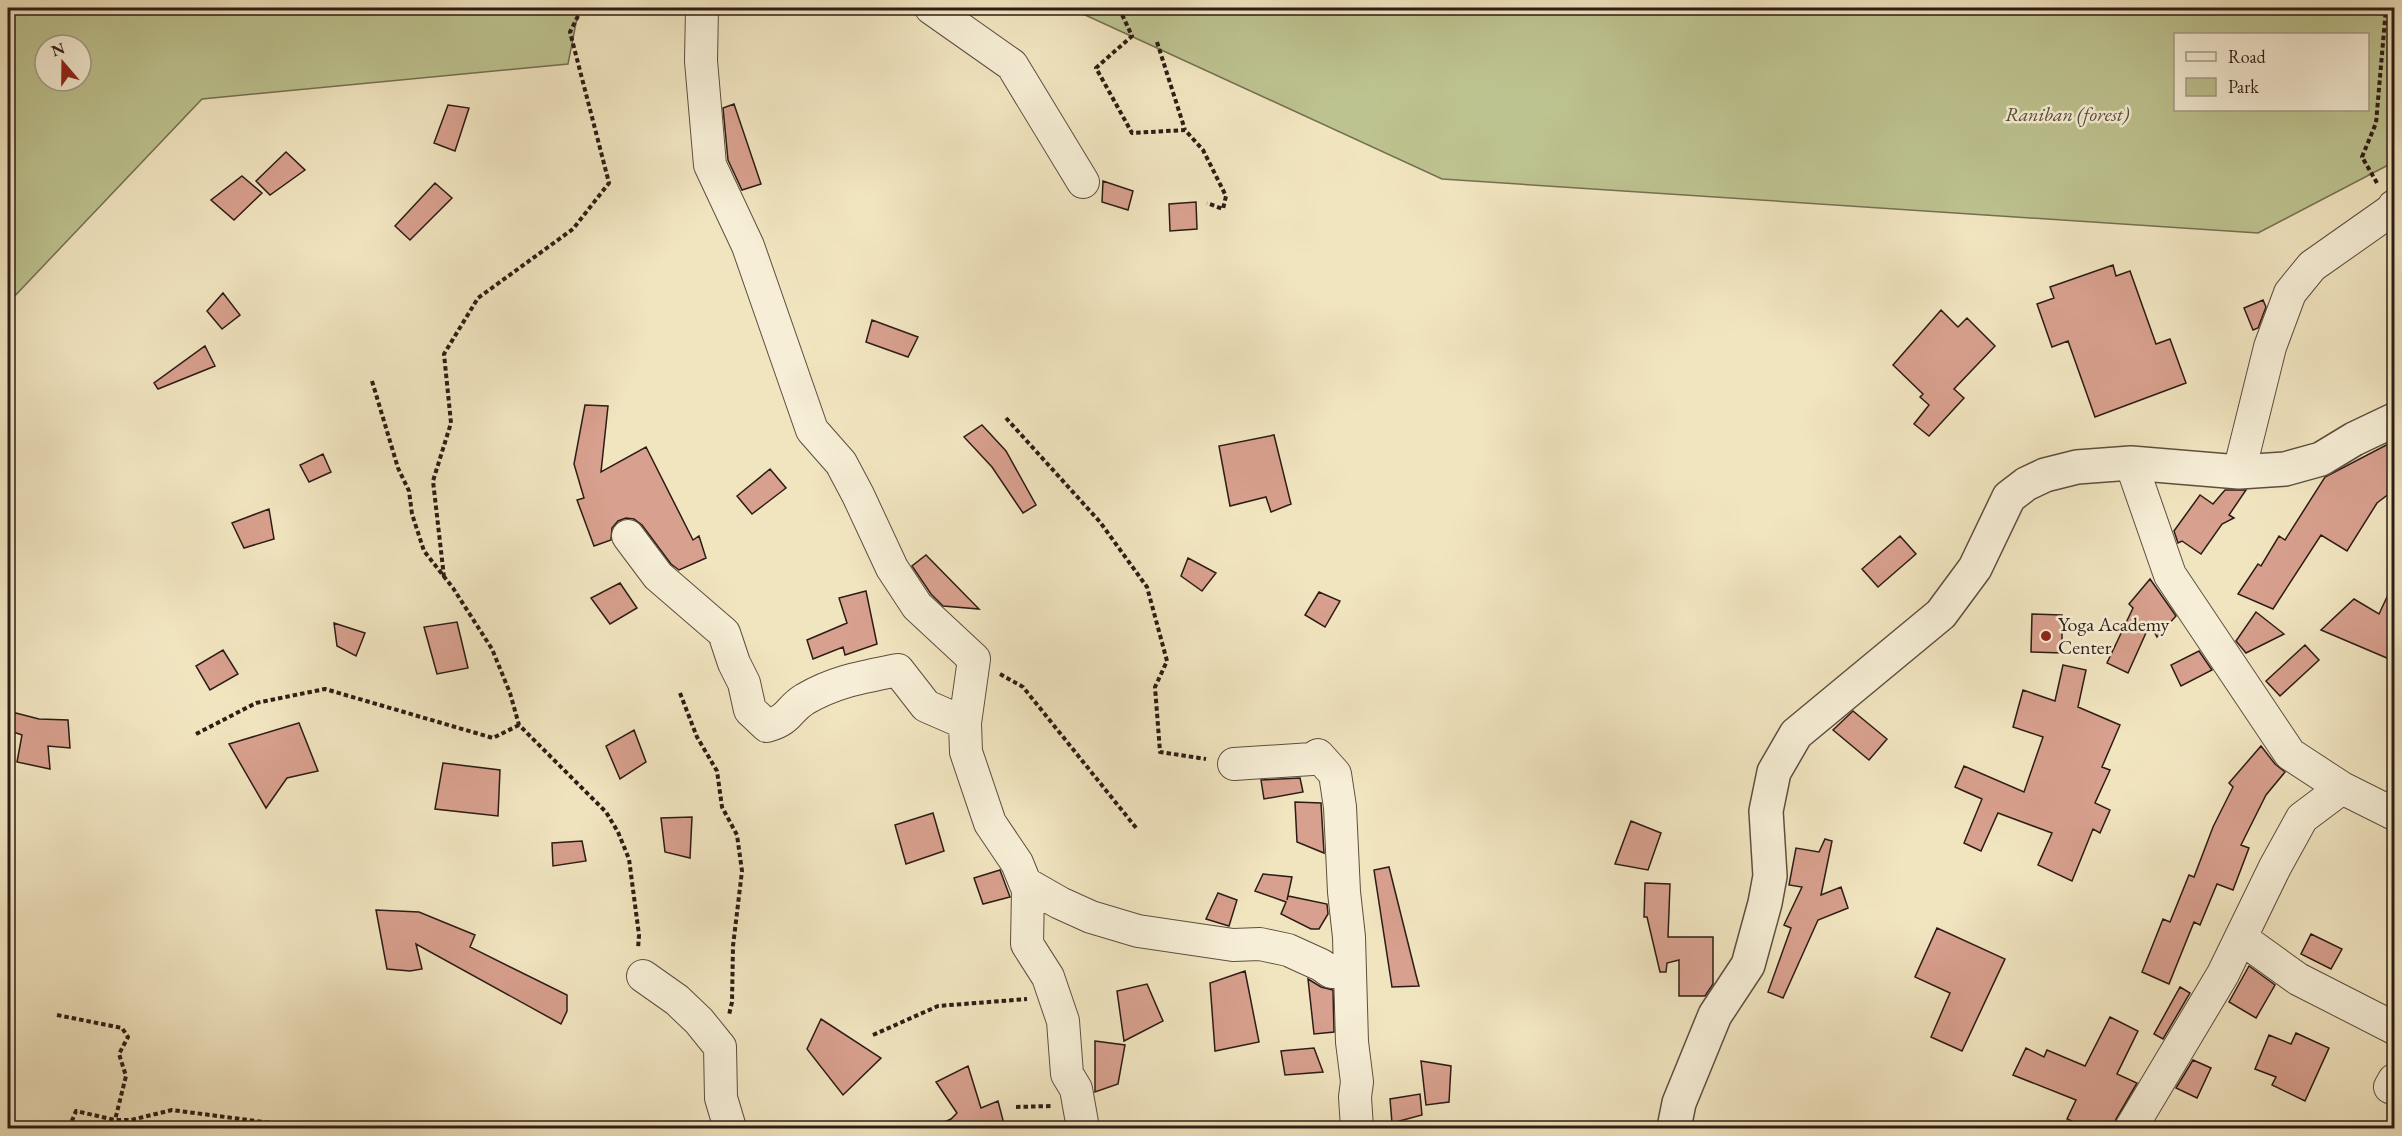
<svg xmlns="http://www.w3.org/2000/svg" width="2402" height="1136" font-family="'EB Garamond',serif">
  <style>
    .green { fill: #bdc390; stroke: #757052; stroke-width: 1.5; fill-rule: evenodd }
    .building { fill: #d8a08e; stroke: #2d1c15; stroke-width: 1.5 }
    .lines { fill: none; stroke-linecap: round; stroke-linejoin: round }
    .minor-casing { stroke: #5e4e40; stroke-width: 34 }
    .tertiary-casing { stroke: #5e4e40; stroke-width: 36 }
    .path { stroke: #2d1c15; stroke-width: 4; stroke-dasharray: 4.5 3; stroke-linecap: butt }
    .minor { stroke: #f6eed6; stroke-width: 32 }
    .tertiary { stroke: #f6eed6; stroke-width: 33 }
    .poi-dot { fill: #8f2418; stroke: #f6eed6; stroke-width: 2 }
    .labels { text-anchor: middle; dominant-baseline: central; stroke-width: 5; stroke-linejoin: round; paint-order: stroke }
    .park-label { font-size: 20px; font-style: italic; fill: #584e3a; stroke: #f6eed6 }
    .poi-label { font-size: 20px; fill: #2d1c15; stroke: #f6eed6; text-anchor: start }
  </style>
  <rect width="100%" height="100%" fill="#f1e5c0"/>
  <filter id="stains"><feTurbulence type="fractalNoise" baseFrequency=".00333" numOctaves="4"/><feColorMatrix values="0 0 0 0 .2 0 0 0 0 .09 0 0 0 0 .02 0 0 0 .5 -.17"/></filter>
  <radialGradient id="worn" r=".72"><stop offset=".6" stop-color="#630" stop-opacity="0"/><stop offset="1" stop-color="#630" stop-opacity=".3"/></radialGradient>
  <path class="green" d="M 8,8 L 579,8 L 568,64 L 202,99 L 8,303 ZM 45,45 L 81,45 L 81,81 L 45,81 Z
    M 1070,8 L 2394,8 L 2394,162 L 2258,233 L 1442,179 ZM 2176,34 L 2368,34 L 2368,110 L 2176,110 Z"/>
  <path class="building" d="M 734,104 L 761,184 L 742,190 L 728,160 L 723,108 Z
    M 448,105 L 469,108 L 455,151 L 434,143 Z
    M 286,152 L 305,170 L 270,195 L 256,181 Z
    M 242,176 L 262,193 L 234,220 L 211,200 Z
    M 1103,181 L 1133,191 L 1128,210 L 1102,202 Z
    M 435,183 L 452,198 L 410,240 L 395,226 Z
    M 1196,202 L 1197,229 L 1170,231 L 1169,204 Z
    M 2113,265 L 2116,276 L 2130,271 L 2156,344 L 2170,339 L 2186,383 L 2095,417 L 2068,341 L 2052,347 L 2037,304 L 2054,298 L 2050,287 Z
    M 223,293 L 240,315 L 222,329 L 207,311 Z
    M 2263,300 L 2266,307 L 2258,328 L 2253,330 L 2244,308 Z
    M 1941,310 L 1958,327 L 1967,318 L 1995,346 L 1954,389 L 1964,398 L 1929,436 L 1914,424 L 1929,405 L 1920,397 L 1923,394 L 1893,365 Z
    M 872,320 L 918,337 L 908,357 L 866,342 Z
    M 205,346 L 215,366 L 158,389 L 154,383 Z
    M 585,405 L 608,406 L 601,472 L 646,447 L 693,540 L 699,536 L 706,558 L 679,570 L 671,564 L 642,525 L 634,519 L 626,518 L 618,521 L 612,528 L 611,540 L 594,546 L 577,500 L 584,498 L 574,464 Z
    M 982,425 L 1006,451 L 1036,505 L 1023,513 L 992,467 L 964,437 Z
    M 1274,435 L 1291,504 L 1271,512 L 1266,497 L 1230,506 L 1219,446 Z
    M 2394,441 L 2394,490 L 2377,503 L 2347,551 L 2321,535 L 2273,609 L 2238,594 L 2258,564 L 2261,566 L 2279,536 L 2285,540 L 2325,477 Z
    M 323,454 L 331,472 L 309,482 L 300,465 Z
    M 770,469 L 786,488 L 752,514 L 737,496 Z
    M 2225,490 L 2246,490 L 2229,515 L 2234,518 L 2222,524 L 2201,554 L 2182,541 L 2178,543 L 2174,531 L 2200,495 L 2213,504 Z
    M 269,509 L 274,539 L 244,548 L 232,523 Z
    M 1900,536 L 1916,554 L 1878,587 L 1862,569 Z
    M 926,555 L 979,609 L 943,606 L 931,594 L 912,566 Z
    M 1188,558 L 1216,573 L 1202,591 L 1181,576 Z
    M 2150,579 L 2176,616 L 2157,637 L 2150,624 L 2128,673 L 2107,663 L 2133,608 L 2129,604 Z
    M 2394,582 L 2394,661 L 2321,630 L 2354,599 L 2379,614 Z
    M 620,583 L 637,608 L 610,624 L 591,598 Z
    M 866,591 L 877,644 L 845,655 L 843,647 L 813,659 L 807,640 L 847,623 L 839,598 Z
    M 1319,592 L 1340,601 L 1325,627 L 1305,615 Z
    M 2256,612 L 2284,634 L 2246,653 L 2236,641 Z
    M 2032,614 L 2062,615 L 2062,653 L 2031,652 Z
    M 457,622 L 468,668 L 437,674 L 424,627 Z
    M 334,623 L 365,633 L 356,656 L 337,646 Z
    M 2305,645 L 2319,660 L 2280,696 L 2266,681 Z
    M 223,650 L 238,674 L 210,690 L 196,666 Z
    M 2199,651 L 2212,670 L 2181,686 L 2171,665 Z
    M 2063,665 L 2086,670 L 2078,707 L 2120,725 L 2102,767 L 2110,770 L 2095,803 L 2110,810 L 2100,833 L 2093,829 L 2072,881 L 2038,865 L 2052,833 L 1998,813 L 1981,851 L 1964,843 L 1982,799 L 1955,787 L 1964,766 L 2024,792 L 2043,737 L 2013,727 L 2023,690 L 2055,701 Z
    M 8,711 L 39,719 L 68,720 L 70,748 L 48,746 L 50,769 L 17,762 L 22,735 L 8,730 Z
    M 1853,711 L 1887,739 L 1869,760 L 1833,730 Z
    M 299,723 L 318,771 L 287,778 L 266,808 L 229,744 Z
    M 634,730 L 646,762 L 620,779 L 606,746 Z
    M 2261,746 L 2275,764 L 2285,772 L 2266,795 L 2241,845 L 2249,848 L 2233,890 L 2217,884 L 2200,925 L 2194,922 L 2169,984 L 2142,972 L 2163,919 L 2170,922 L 2189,875 L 2194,877 L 2213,827 L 2233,787 L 2229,783 Z
    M 443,763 L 500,770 L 498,816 L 435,809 Z
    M 1300,778 L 1303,792 L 1264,799 L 1261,780 Z
    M 1295,802 L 1321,803 L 1324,853 L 1297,842 Z
    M 933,813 L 944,851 L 906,864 L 895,825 Z
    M 692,817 L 690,858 L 665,852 L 661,818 Z
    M 1631,821 L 1661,833 L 1648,870 L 1615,864 Z
    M 1825,839 L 1832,841 L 1821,895 L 1841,887 L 1848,908 L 1818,920 L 1783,998 L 1768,992 L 1791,928 L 1784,925 L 1802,887 L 1789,885 L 1796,848 L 1819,852 Z
    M 582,841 L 586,861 L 553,866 L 552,843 Z
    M 1389,867 L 1416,975 L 1419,986 L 1392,987 L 1374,870 Z
    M 1000,870 L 1010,897 L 983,904 L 974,878 Z
    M 1263,874 L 1292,877 L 1287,900 L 1288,896 L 1327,904 L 1328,914 L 1319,929 L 1311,929 L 1281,914 L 1286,902 L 1255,891 Z
    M 1645,883 L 1670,884 L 1668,937 L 1713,937 L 1713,984 L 1705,996 L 1679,996 L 1679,960 L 1667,963 L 1666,972 L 1660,972 L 1647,917 L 1644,917 Z
    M 1218,893 L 1237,900 L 1229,926 L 1206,919 Z
    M 376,910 L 419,912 L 475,935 L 470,947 L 567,995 L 567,1011 L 561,1024 L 416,944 L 422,969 L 410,971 L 387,969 Z
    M 1937,928 L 2005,959 L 1962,1051 L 1931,1037 L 1950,993 L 1915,977 Z
    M 2311,934 L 2342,949 L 2331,969 L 2301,954 Z
    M 2249,966 L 2275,985 L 2256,1018 L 2229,1002 Z
    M 1245,971 L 1259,1042 L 1215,1051 L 1210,983 Z
    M 1308,979 L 1321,987 L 1333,990 L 1334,1032 L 1314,1034 Z
    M 1147,984 L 1163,1021 L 1124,1041 L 1117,991 Z
    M 2180,987 L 2190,993 L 2163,1039 L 2154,1034 Z
    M 2110,1017 L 2138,1031 L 2117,1074 L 2137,1083 L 2116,1119 L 2113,1128 L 2087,1128 L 2067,1119 L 2076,1100 L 2013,1075 L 2026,1048 L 2044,1057 L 2047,1050 L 2085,1066 Z
    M 821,1019 L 881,1058 L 843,1095 L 807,1049 Z
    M 2296,1033 L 2329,1048 L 2305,1101 L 2272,1085 L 2276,1077 L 2255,1069 L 2269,1035 L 2291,1044 Z
    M 1095,1041 L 1125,1045 L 1118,1084 L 1095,1092 Z
    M 1314,1048 L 1323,1072 L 1285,1075 L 1281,1051 Z
    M 2193,1060 L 2211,1068 L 2197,1098 L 2176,1088 Z
    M 1421,1061 L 1451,1066 L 1449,1102 L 1426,1105 Z
    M 968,1066 L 981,1108 L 998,1101 L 1005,1128 L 931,1128 L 951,1119 L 957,1113 L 936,1082 Z
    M 1420,1094 L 1422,1115 L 1392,1123 L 1390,1099 Z"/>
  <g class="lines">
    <g class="minor-casing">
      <path id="minor" d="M 702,8 L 701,61 L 710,165 L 748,246 L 812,430 L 841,463 L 858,495 L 892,568 L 917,606 L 974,659 L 965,723 L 966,752 L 990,823 L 1017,863 L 1028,890 L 1027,944 L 1048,977 L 1063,1021 L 1067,1074 L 1076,1089 L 1083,1128
        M 931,8 L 1012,65 L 1083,182
        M 2131,463 L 2170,575 L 2290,754 L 2342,788 L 2394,814
        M 2239,472 L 2270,347 L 2290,293 L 2312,266 L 2393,209 L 2394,206
        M 628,536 L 658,576 L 724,633 L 734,663 L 744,683 L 750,710 L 767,726 C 791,719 787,710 805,699 C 836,681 863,677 898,670 L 926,706 L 965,723
        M 1234,764 L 1312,759 L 1318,755 L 1335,774 L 1340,807 L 1344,892 L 1349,937 L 1352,1042 L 1357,1082 L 1355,1097 L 1357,1128
        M 1025,883 L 1060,903 L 1091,917 L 1138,931 L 1233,945 L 1260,944 L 1288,950 L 1321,965 L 1331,972 L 1349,972
        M 2241,938 L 2298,979 L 2394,1028
        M 643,976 L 677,1000 L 699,1021 L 720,1047 L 721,1098 L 730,1128
        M 2394,1080 L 2390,1087 L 2394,1089
        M 2131,1128 L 2223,974 L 2275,867 L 2302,818 L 2342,788"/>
    </g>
    <g class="tertiary-casing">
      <path id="tertiary" d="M 1674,1128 L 1679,1103 L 1715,1015 L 1748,965 L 1765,903 L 1770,876 L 1766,811 L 1774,772 L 1796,734 L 1941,614 L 1975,568 L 2009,497 L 2026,484 L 2045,475 L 2077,467 L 2131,463 L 2239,472 L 2285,469 L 2321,459 L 2354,439 L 2394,420"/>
    </g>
    <path class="path" d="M 1119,8 L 1132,36 L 1096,68 L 1132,133 L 1185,130 L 1203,150 L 1226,196 L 1223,209 L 1207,203
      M 1157,42 L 1185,130
      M 2377,183 L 2362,157 L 2376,123 L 2386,8
      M 372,381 L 398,468 L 409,491 L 412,514 L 424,551 L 453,588 L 492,649 L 510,693 L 519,725 L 606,812 L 618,832 L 629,859 L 639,935 L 638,949
      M 1006,418 L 1100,522 L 1147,587 L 1167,661 L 1155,687 L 1160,752 L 1206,759
      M 444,577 L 433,481 L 451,423 L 444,354 L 478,298 L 573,229 L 609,183 L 570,32 L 582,8
      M 1000,674 L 1023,687 L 1137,829
      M 680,693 L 697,737 L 717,771 L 722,807 L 737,835 L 742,871 L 733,946 L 732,1002 L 729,1015
      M 196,734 L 256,703 L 325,689 L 493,738 L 519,725
      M 57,1015 L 122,1028 L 128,1037 L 119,1054 L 126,1076 L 115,1120
      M 873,1035 L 938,1006 L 1027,999
      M 1016,1107 L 1051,1106
      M 69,1128 L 76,1111 L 115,1120 L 131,1120 L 172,1110 L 309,1128"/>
    <use href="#minor" class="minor"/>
    <use href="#tertiary" class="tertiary"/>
  </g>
  <circle class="poi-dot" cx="2046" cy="636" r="6"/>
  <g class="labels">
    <g class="park-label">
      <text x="2067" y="114">Raniban (forest)</text>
    </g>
    <g class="poi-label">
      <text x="2058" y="624">Yoga Academy<tspan x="2058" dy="23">Center</tspan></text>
    </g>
  </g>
  <rect width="2402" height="1136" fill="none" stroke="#f1e5c0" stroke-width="30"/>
  <rect x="9" y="9" width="2384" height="1118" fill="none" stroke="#2d1c15" stroke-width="3"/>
  <rect x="15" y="15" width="2372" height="1106" fill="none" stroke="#2d1c15" stroke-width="1.5"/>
  <rect x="2174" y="33" width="195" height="78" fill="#f6eed6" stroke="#a69a89" stroke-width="1.5"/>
  <rect x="2186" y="52" width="30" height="9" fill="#f6eed6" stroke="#a69a89" stroke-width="1.5"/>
  <text x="2228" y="63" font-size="18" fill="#2d1c15">Road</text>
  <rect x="2186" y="78" width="30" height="18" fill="#bdc390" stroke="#a69a89" stroke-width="1.5"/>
  <text x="2228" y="93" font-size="18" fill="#2d1c15">Park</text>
  <g transform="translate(63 63) rotate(340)"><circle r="28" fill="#f6eed6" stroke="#a69a89" stroke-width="1.5"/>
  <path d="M0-4.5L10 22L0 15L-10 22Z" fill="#8f2418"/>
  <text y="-9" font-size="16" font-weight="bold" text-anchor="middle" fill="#2d1c15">N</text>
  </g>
  <rect width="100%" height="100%" filter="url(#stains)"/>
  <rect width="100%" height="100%" fill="url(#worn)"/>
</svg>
